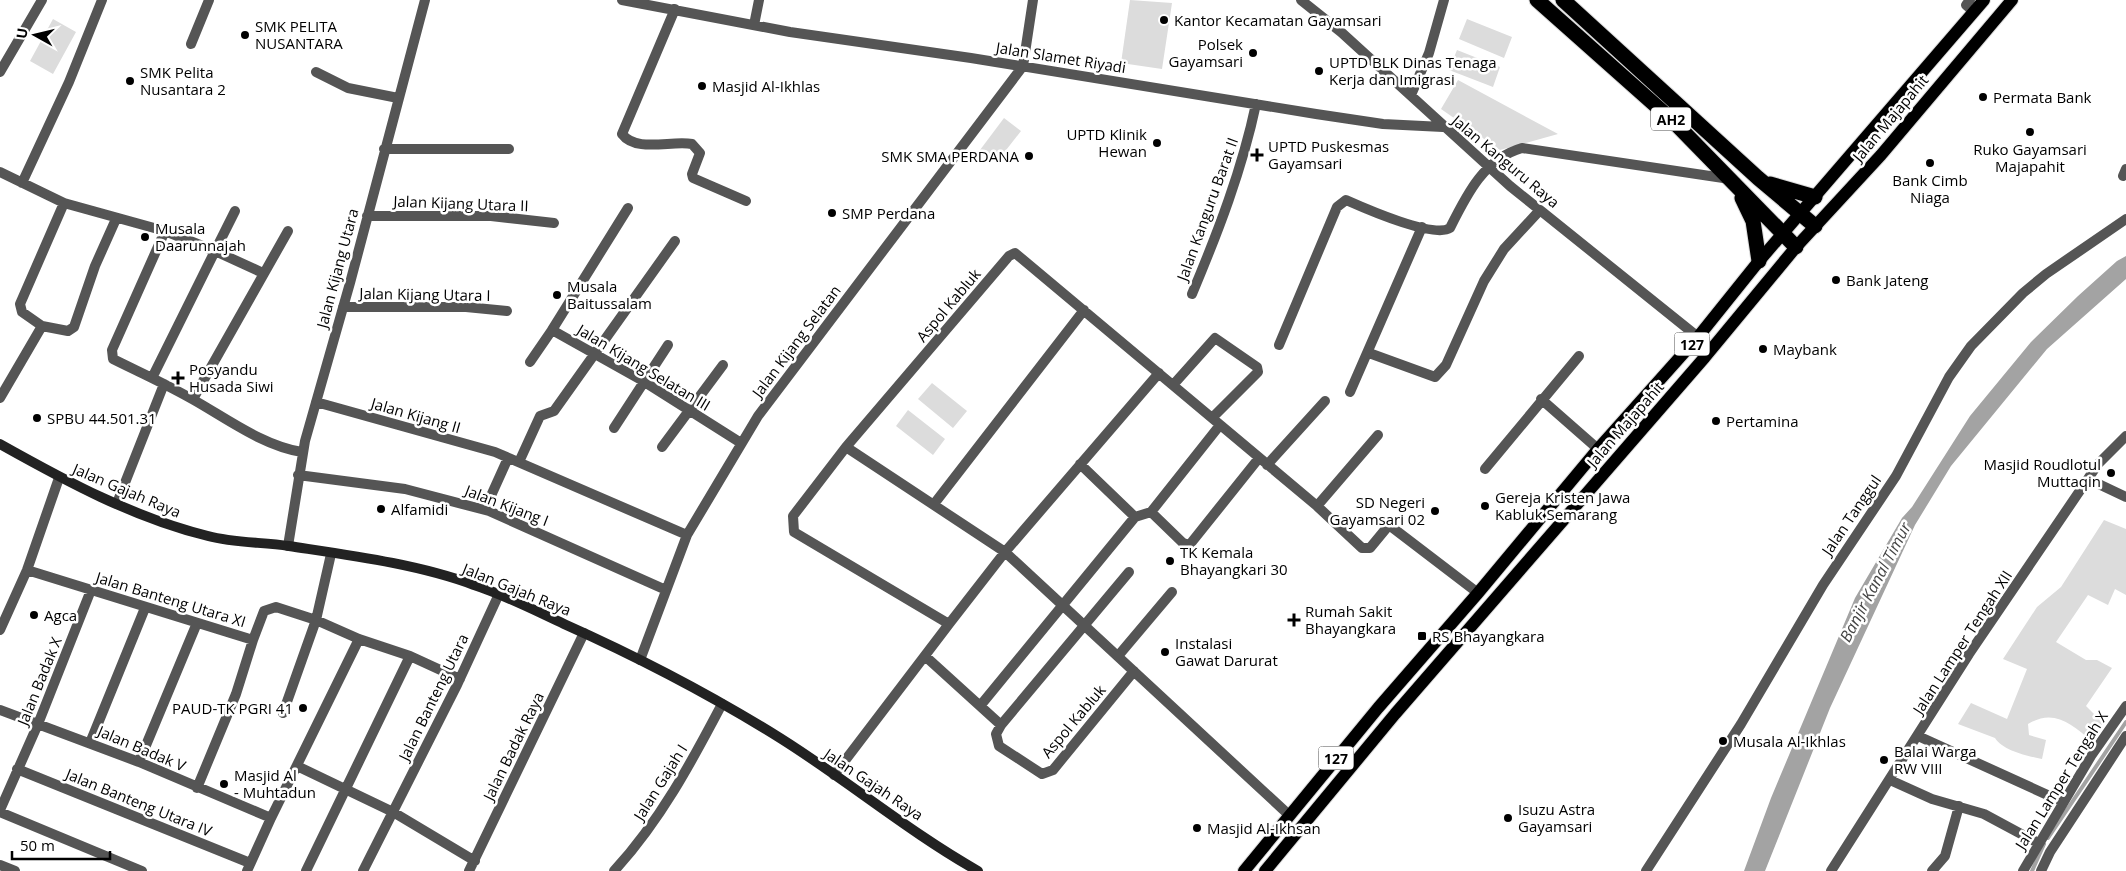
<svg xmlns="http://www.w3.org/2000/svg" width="2126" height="871" font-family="'Open Sans',sans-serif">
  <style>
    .green { fill: #dcdcdc }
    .water { fill: #a3a3a3 }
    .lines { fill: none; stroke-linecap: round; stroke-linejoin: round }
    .stream { stroke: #a3a3a3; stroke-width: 4 }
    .primary-casing { stroke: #dbdbdb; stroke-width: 14 }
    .highway-casing { stroke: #dbdbdb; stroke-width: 17 }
    .street { stroke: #555; stroke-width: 10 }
    .secondary { stroke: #222; stroke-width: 10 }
    .primary { stroke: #000; stroke-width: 12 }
    .highway { stroke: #000; stroke-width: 15 }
    .poi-dot { fill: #000; stroke: #fff; stroke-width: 2 }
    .labels { text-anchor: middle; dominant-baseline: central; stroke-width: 5; stroke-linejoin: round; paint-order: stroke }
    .shield { fill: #fff; stroke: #4c4c4c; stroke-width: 1 }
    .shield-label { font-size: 14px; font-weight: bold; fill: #000 }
    .poi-label { font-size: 15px; fill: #000; stroke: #fff; text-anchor: start }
    .street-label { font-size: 15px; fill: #000; stroke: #fff }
    .water-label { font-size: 16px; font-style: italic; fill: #444; stroke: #fff }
  </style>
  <rect width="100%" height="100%" fill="#fff"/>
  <path class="green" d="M 1130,0 L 1172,3 L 1162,69 L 1121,63 Z
    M 53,19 L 76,32 L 53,74 L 30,61 Z
    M 1467,19 L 1512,37 L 1504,58 L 1459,39 Z
    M 1457,50 L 1500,67 L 1493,87 L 1449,70 Z
    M 1458,80 L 1558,134 L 1500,150 L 1441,109 Z
    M 1004,118 L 1021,131 L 996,163 L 980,150 Z
    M 932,383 L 967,411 L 953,428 L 918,399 Z
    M 908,410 L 945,439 L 933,455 L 896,426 Z
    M 2104,520 L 2126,529 L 2126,595 L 2115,589 L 2108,605 L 2088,595 L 2056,642 L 2086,660 L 2097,660 L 2112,668 L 2086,706 L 2103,723 L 2092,741 C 2071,724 2054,708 2028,724 L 2029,735 L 2046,740 L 2042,759 C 2028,756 2003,751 1995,738 L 1958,724 L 1971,703 L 2007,719 L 2027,669 L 2003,659 L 2037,607 L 2061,587 Z"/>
  <path class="water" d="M 2126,256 L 2126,279 L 2047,349 L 1951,466 L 1915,525 L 1830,708 L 1765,871 L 1744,871 L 1771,798 L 1855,598 L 1902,518 L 1912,507 L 1970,416 L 2031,342 L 2078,296 L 2117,261 Z"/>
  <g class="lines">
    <path class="stream" d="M 2048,838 L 2126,722
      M 2032,871 L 2044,844"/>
    <g class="primary-casing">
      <path id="primary" d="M 1244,871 L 1378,708 L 1478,593 L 1598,449 L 1698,337 L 1759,261 L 1984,0
        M 1265,871 L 1395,714 L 1705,357 L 1796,247 L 1881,155 L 2012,0"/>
    </g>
    <g class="highway-casing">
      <path id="highway" d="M 1537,0 L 1672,120 L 1796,247
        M 1563,0 L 1758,178 L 1815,226
        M 1770,184 L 1815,197
        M 1742,198 L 1753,221 L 1759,261"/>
    </g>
    <path class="street" d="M 622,0 L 790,32 L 971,58 L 1316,114 L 1383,124 L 1443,127
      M 1301,0 L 1341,32 L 1510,186 L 1698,337
      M 1970,0 L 1966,5 L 1974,12
      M 675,9 L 622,134 C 636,153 672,140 692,144 L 700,153 L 692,174 L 693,178 L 746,201
      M 754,25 L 759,0
      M 191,44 L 209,0
      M 0,72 L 42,0
      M 316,72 L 348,88 L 398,98
      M 1411,95 L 1429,53 L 1444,0
      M 384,149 L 509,149
      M 0,172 L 64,203 L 165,231 L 112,350 L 113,359 C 139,372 166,384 192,399 C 226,418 263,446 302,452
      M 2123,176 L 2126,169
      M 22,183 L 69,82 L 102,0
      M 628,208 L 552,330 L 643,381 L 741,443
      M 235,211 L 215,251 L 263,273
      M 367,216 L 491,216 L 554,223
      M 1192,294 C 1218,232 1242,170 1256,104
      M 343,307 L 466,307 L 507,311
      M 42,326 L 22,312 L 20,304 L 64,203
      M 1279,345 L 1337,207 L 1346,200 C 1364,208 1434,239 1450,228 C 1467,194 1484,159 1522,148 L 1730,179
      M 1369,353 L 1435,377 L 1446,365 L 1484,281 L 1504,249 L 1540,210
      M 530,362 L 552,330
      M 152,378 L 215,251 L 165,231
      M 1173,385 L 1215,338 L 1257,367 L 1258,372 L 1212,418
      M 1350,392 L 1422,227
      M 0,398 L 42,326 L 68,331 L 74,327 L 95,266 L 116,219
      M 193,399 L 288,231
      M 1541,399 L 1598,449
      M 316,402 L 495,452 L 687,535
      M 1220,425 L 1151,512 L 1183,543 L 1188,545 L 1191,543 L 1259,458
      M 614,428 L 668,345
      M 662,447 L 723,365
      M 846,447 L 1005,552 L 1289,815
      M 519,462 L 540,416 L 554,411 L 675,241
      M 1080,464 L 1135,517 L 1151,512
      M 1267,465 L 1325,401
      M 1485,469 L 1579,356
      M 298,475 L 405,489 L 489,511 L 666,590
      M 2088,479 L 2126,497
      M 117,503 L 164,384
      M 934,504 L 1084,310
      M 1317,506 L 1378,435
      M 485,509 L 508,458
      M 288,546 L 305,441 L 350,283 L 425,0
      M 27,570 L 253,640 L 264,611 L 276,607 L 316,620 L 359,639 L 410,656 L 460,679
      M 949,624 L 1005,552 L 1159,373
      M 0,630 L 27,570 L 59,478
      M 925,656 L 1001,725 L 996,734 L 999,746 L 1042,774 L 1053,770 L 1134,671
      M 1118,656 L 1172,592
      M 640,660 L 687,535 L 758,416 L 1023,66 L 1033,0
      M 980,706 L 1135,517
      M 0,710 L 139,762 L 271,818
      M 283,713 L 316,620 L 331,554
      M 1001,725 L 1129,572
      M 1918,736 L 2063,802
      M 90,743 L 145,608
      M 139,762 L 197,623
      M 297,766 L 393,812 L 475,861
      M 17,769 L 250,863
      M 834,775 L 949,624 L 794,532 L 793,516 L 846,447 L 1009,256 L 1015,253 L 1317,506 L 1362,548 L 1370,548 L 1389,525 L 1478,593
      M 1890,780 L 1932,799 L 1984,814 L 2038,843
      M 197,788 L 236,694 L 253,640
      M 0,810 L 38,724 L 91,590
      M 0,812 L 142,871
      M 0,865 L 15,871
      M 247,871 L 271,818 L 359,639
      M 306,871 L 410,656
      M 363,871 L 457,685 L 499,594
      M 469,871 L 584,633
      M 614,871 C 660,821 691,763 722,704
      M 1646,871 L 1741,724 L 1823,585 L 1896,476 L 1949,377 L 1971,346 L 2023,293 L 2046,274 L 2126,219
      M 1831,871 L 1969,654 L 2098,464 L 2126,436
      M 1932,871 L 1945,856 L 1959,806
      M 2023,871 L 2091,756 L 2126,706
      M 2041,871 L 2050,852 L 2126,736"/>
    <path class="secondary" d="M 0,444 C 66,481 134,518 208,536 C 234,543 262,542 289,546 C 348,555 418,564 474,585 C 505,595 534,610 564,624 C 638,657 711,695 780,738 C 847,780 909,832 978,871"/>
    <use href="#primary" class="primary"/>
    <use href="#highway" class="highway"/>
  </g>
  <g class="poi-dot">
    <circle cx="1164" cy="20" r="5"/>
    <circle cx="245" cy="35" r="5"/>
    <circle cx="1253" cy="53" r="5"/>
    <circle cx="1319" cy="71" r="5"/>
    <circle cx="130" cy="81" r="5"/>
    <circle cx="702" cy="86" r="5"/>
    <circle cx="1983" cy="97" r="5"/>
    <circle cx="2030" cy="132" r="5"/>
    <circle cx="1157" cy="143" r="5"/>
    <path d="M1254.5 147.5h5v5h5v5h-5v5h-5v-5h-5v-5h5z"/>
    <circle cx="1029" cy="156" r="5"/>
    <circle cx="1930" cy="163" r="5"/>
    <circle cx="832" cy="213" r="5"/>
    <circle cx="145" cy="237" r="5"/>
    <circle cx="1836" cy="280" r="5"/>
    <circle cx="557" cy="295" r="5"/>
    <circle cx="1763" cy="349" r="5"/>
    <path d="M175.5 370.5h5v5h5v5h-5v5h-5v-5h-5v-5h5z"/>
    <circle cx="37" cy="418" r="5"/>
    <circle cx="1716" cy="421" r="5"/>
    <circle cx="2111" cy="473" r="5"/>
    <circle cx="1485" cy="506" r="5"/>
    <circle cx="381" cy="509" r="5"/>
    <circle cx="1435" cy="511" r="5"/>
    <circle cx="1170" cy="561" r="5"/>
    <circle cx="34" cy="615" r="5"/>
    <path d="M1291.5 612.5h5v5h5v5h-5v5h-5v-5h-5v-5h5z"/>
    <rect x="1417" y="631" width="10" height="10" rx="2.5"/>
    <circle cx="1165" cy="652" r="5"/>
    <circle cx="303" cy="708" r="5"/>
    <circle cx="1723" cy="741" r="5"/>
    <circle cx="1884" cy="760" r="5"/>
    <circle cx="224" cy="784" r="5"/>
    <circle cx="1508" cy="818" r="5"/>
    <circle cx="1197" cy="828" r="5"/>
  </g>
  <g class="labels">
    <g class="shield">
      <rect x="1651" y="107.5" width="40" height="23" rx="4"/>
      <rect x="1674.5" y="332.5" width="35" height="23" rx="4"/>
      <rect x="1318.5" y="746.5" width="35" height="23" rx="4"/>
    </g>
    <g class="shield-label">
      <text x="1671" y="119">AH2</text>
      <text x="1692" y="344">127</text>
      <text x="1336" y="758">127</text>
    </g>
    <g class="poi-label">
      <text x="1174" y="20">Kantor Kecamatan Gayamsari</text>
      <text x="255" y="26">SMK PELITA<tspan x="255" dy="17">NUSANTARA</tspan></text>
      <text x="1243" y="44" text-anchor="end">Polsek<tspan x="1243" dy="17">Gayamsari</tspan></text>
      <text x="1329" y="62">UPTD BLK Dinas Tenaga<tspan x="1329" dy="17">Kerja dan Imigrasi</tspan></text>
      <text x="140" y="72">SMK Pelita<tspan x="140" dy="17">Nusantara 2</tspan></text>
      <text x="712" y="86">Masjid Al-Ikhlas</text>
      <text x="1993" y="97">Permata Bank</text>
      <text x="1147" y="134" text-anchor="end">UPTD Klinik<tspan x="1147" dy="17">Hewan</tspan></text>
      <text x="1268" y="146">UPTD Puskesmas<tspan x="1268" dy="17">Gayamsari</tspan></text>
      <text x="2030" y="149" text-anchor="middle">Ruko Gayamsari<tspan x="2030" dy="17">Majapahit</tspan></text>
      <text x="1019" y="156" text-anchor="end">SMK SMA PERDANA</text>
      <text x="1930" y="180" text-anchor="middle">Bank Cimb<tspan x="1930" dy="17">Niaga</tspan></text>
      <text x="842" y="213">SMP Perdana</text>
      <text x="155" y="228">Musala<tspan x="155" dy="17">Daarunnajah</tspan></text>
      <text x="1846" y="280">Bank Jateng</text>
      <text x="567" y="286">Musala<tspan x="567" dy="17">Baitussalam</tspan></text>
      <text x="1773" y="349">Maybank</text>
      <text x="189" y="369">Posyandu<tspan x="189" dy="17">Husada Siwi</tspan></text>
      <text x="47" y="418">SPBU 44.501.31</text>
      <text x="1726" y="421">Pertamina</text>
      <text x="2101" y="464" text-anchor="end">Masjid Roudlotul<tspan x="2101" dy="17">Muttaqin</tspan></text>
      <text x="1495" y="497">Gereja Kristen Jawa<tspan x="1495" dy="17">Kabluk Semarang</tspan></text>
      <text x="1425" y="502" text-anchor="end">SD Negeri<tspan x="1425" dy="17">Gayamsari 02</tspan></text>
      <text x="391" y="509">Alfamidi</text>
      <text x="1180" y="552">TK Kemala<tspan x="1180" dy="17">Bhayangkari 30</tspan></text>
      <text x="1305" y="611">Rumah Sakit<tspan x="1305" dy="17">Bhayangkara</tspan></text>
      <text x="44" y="615">Agca</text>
      <text x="1432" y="636">RS Bhayangkara</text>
      <text x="1175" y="643">Instalasi<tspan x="1175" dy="17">Gawat Darurat</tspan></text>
      <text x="293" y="708" text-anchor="end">PAUD-TK PGRI 41</text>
      <text x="1733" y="741">Musala Al-Ikhlas</text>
      <text x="1894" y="751">Balai Warga<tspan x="1894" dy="17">RW VIII</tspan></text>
      <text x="234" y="775">Masjid Al<tspan x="234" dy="17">- Muhtadun</tspan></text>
      <text x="1518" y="809">Isuzu Astra<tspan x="1518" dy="17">Gayamsari</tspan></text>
      <text x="1207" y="828">Masjid Al-Ikhsan</text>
    </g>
    <g class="street-label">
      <text transform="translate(1061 57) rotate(9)">Jalan Slamet Riyadi</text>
      <text transform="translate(1890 118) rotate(-50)">Jalan Majapahit</text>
      <text transform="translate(1506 161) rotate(40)">Jalan Kanguru Raya</text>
      <text transform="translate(461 203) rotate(2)">Jalan Kijang Utara II</text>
      <text transform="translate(1207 209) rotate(-70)">Jalan Kanguru Barat II</text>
      <text transform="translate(337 268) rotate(-75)">Jalan Kijang Utara</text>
      <text transform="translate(425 294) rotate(1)">Jalan Kijang Utara I</text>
      <text transform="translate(948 305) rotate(-50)">Aspol Kabluk</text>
      <text transform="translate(796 341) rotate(-53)">Jalan Kijang Selatan</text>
      <text transform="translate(644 367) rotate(31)">Jalan Kijang Selatan III</text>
      <text transform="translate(416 415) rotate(16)">Jalan Kijang II</text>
      <text transform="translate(1625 424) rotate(-49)">Jalan Majapahit</text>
      <text transform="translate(127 490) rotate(23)">Jalan Gajah Raya</text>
      <text transform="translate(507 505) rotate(21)">Jalan Kijang I</text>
      <text transform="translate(1851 515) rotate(-56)">Jalan Tanggul</text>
      <text transform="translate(517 589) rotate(22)">Jalan Gajah Raya</text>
      <text transform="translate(171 599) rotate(17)">Jalan Banteng Utara XI</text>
      <text transform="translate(1962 642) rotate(-57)">Jalan Lamper Tengah XII</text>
      <text transform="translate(39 681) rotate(-68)">Jalan Badak X</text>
      <text transform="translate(433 697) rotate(-64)">Jalan Banteng Utara</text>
      <text transform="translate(1073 721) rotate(-50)">Aspol Kabluk</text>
      <text transform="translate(513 746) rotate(-64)">Jalan Badak Raya</text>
      <text transform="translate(142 748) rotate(23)">Jalan Badak V</text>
      <text transform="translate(2061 780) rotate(-58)">Jalan Lamper Tengah X</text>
      <text transform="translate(660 782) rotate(-58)">Jalan Gajah I</text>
      <text transform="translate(874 784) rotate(34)">Jalan Gajah Raya</text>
      <text transform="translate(139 802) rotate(22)">Jalan Banteng Utara IV</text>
    </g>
    <g class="water-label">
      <text transform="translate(1875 582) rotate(-62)">Banjir Kanal Timur</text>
    </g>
  </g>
  <g transform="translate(35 35) rotate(278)" stroke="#ffffff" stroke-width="4" paint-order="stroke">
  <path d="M0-4L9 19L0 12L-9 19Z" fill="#000000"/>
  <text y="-8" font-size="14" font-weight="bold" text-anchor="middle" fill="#000000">U</text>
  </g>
  <path d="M12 851v8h98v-8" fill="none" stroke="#000000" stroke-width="2.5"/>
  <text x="20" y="851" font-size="15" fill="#000000" stroke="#ffffff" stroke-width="4" paint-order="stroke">50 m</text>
</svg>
